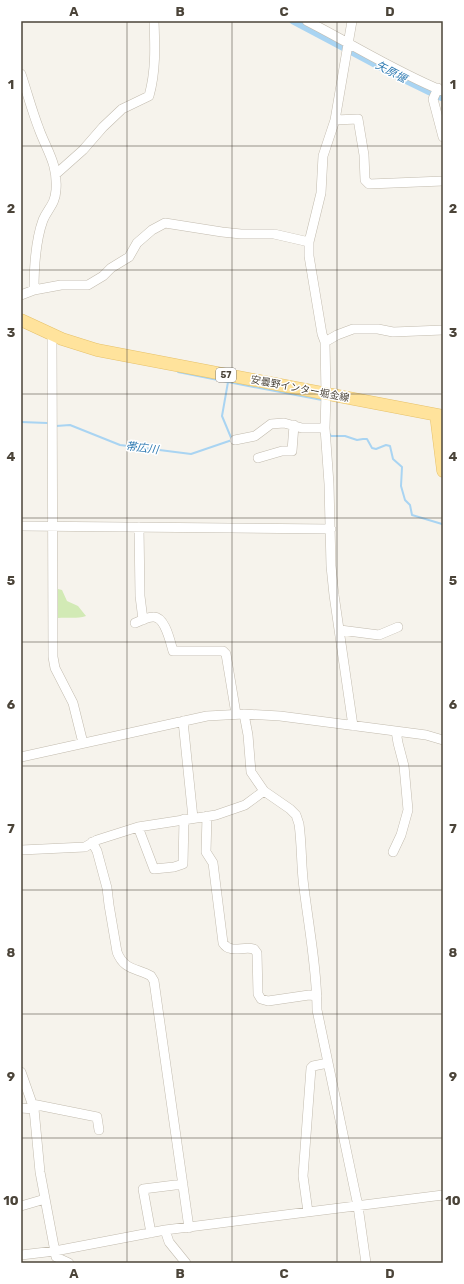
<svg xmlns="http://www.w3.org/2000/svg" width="464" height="1284" font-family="Rubik,'Noto Sans JP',sans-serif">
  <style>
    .green { fill: #d2eab5 }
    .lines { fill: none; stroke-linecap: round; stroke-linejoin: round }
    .stream { stroke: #a9d4f2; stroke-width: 2 }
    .canal { stroke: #a9d4f2; stroke-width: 7 }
    .minor-casing { stroke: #c2bbae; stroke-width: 10 }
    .major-casing { stroke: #e6c16a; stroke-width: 13 }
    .minor { stroke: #fff; stroke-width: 9 }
    .major { stroke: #ffe39c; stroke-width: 12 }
    .grid { fill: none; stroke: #4b4439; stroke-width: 1; stroke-opacity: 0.55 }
    .labels { text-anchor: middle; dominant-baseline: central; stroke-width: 3; stroke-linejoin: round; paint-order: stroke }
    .shield { fill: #fff; stroke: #817c74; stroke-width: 1 }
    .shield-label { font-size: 9px; font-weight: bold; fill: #4b4439 }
    .street-label { font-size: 10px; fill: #4b4439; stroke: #fff }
    .water-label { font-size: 11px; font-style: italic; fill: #2e7ab2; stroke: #fff }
    .neatline { fill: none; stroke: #4b4439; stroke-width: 1.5 }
    .grid-label { font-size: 13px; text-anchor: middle; font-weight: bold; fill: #4b4439 }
  </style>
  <rect width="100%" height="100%" fill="#f6f3ec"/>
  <path class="green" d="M 58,589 L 62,590 L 67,601 L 78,606 L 86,616 C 77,619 67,617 58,618 Z"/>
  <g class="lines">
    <path class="stream" d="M 178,372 L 228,382
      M 21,422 L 47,423
      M 56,426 L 70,425 L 120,445 L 191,454 L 232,440 L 222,416 L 228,382 L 322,400
      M 329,433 L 331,436 L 345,436 L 357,440 L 363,439 L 367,439 L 372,448 L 376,449 L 386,445 L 390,446 L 393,459 L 402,467 L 401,486 L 405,500 L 410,505 L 412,515 L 442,524"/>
    <path class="canal" d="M 293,21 L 344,48
      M 350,51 L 393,74 L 432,93
      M 437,96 L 443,98"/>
    <g class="minor-casing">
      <path id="minor" d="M 307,21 C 352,44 396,72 443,91
        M 352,21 L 335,120 L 323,156 L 321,193 L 309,242 L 309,256 L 322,334 L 325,342 L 326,394 L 325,428 L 329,484 L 331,566 L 334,595 L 353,726
        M 21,74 C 27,92 32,111 39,129 C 47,151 58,164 56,190 C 55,205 48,208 43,220 C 35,242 34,267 34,290
        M 438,88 L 433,99 L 443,137
        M 335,120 L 358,119 L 364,155 L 365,180 L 369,184 L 443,181
        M 56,174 L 83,150 L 103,127 L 122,109 L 149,96 C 156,71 155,46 154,21
        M 21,295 L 34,290 L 61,285 L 88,285 L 103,276 L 111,268 L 129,257 L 137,243 L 152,230 L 165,223 L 222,232 L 241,234 L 274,234 L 309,242
        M 52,336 L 53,657 L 55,668 L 73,703 L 83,743
        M 325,342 L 337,335 L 353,329 L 378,329 L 393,332 L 443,330
        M 235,440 L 255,436 L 271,424 L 284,423 L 302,428 L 325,428
        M 258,458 L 282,451 L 292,451 L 294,425
        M 21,526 L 331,529
        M 139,527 L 140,596 L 143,620
        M 135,623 C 140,621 147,617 153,617 C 165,616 170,641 173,651 L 223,651 L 226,654 L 236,714
        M 340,630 L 379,635 L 398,627
        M 244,714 L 248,735 L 251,772 L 264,791 L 290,809 L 296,815 L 299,824 C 302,845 301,867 304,888 C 309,928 317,970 317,1010 L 358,1206 L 366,1263
        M 183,721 L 193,818
        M 21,757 L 207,716 L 244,714 L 280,716 L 426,735 L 443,740
        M 207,816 L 206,852 L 213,863 L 223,943 C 230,954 243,946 254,949 L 257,953 L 258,994 L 261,999 L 268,1001 L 309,995 L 317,996
        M 138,827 L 154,869 L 174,867 L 183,864 L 184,819
        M 92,842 L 97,851 L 107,888 L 109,905 L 117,952 C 124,970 136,968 151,976 L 154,981 L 189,1228
        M 21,850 L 85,847 L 97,840 L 138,827 L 216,815 L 245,805 L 264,791
        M 393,852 L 401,835 L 408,810 L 404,766 L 398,743 L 396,731
        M 21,1072 L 34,1109 L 40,1172 L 56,1257 L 69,1263
        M 32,1104 L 97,1117 L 99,1130
        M 21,1108 L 34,1109
        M 21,1206 L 45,1199
        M 308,1212 L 303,1176 L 311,1068 L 313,1066 L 328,1063
        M 165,1230 L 169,1242 L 186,1263
        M 151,1233 L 143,1189 L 183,1184
        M 21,1255 L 55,1251 L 165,1230 L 443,1195"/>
    </g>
    <g class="major-casing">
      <path id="major" d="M 21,320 L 62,339 L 97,350 L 443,416
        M 436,415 L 443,471"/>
    </g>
    <use href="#minor" class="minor"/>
    <use href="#major" class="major"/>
  </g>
  <path class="grid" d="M 127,21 L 127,1263M 232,21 L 232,1263M 337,21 L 337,1263M 21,146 L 443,146M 21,270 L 443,270M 21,394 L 443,394M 21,518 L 443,518M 21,642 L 443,642M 21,766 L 443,766M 21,890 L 443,890M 21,1014 L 443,1014M 21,1138 L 443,1138"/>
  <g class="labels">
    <rect class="shield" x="216" y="368" width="20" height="14" rx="3"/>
    <g class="shield-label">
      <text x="226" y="375">57</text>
    </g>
    <g class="street-label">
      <text transform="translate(300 389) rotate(11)">安曇野インター堀金線</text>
    </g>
    <g class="water-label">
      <text transform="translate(391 72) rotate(28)">矢原堰</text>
      <text transform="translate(142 448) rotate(7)">帯広川</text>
    </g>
  </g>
  <rect width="464" height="1284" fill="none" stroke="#ffffff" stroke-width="44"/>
  <rect x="22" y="22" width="420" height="1240" class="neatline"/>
  <g class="grid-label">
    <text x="74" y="16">A</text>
    <text x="180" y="16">B</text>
    <text x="284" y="16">C</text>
    <text x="390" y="16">D</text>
    <text x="11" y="89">1</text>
    <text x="453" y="89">1</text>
    <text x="11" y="213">2</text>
    <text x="453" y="213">2</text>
    <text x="11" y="337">3</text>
    <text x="453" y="337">3</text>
    <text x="11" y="461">4</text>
    <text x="453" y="461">4</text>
    <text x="11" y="585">5</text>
    <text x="453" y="585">5</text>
    <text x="11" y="709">6</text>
    <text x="453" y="709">6</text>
    <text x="11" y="833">7</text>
    <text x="453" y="833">7</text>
    <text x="11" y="957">8</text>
    <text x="453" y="957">8</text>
    <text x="11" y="1081">9</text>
    <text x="453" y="1081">9</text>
    <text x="11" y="1205">10</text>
    <text x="453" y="1205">10</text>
    <text x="74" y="1278">A</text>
    <text x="180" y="1278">B</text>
    <text x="284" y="1278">C</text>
    <text x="390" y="1278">D</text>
  </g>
</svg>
